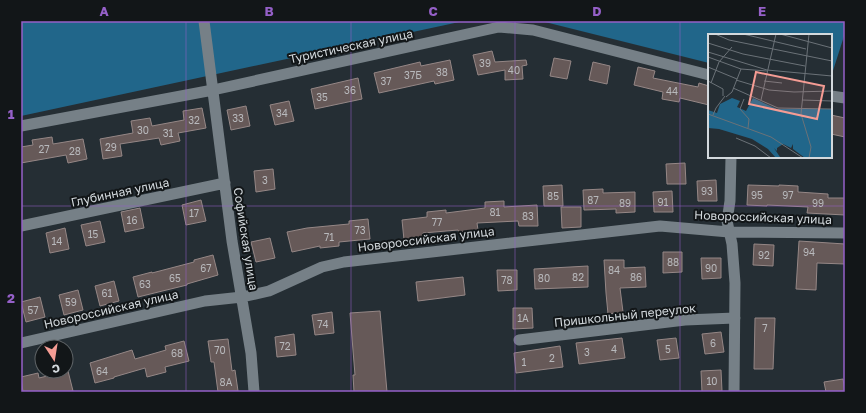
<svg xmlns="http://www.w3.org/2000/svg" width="866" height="413" font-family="'Golos Text',sans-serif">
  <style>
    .forest { fill: #21668a }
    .building { fill: #665958; stroke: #958786 }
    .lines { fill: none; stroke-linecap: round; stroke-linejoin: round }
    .street { stroke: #768087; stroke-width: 11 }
    .grid { fill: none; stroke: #9560c8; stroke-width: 1; stroke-opacity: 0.55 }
    .labels { text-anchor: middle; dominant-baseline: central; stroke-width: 4; stroke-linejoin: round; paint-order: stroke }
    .number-label { font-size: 10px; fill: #b8b9bc }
    .street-label { font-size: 12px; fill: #d3d9dd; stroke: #121618 }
    .inset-road { fill: none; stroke: #6b7278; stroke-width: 1 }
    .view { fill: #f59c94; fill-opacity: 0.15; stroke: #f59c94; stroke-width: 2 }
    .inset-edge { fill: none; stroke: #d3d9dd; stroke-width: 2 }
    .neatline { fill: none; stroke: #9560c8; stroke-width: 1.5 }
    .grid-label { font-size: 13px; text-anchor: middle; font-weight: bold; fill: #9560c8 }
  </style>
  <rect width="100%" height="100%" fill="#252e34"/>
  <path class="forest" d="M 21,21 L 464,21 L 21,116 Z
    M 541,21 L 845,21 L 845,33 L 831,77 L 831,35 L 709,35 L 709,63 Z"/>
  <path class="building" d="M 492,51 L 495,62 L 526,60 L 527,65 L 522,66 L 523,79 L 505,80 L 505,70 L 478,75 L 473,55 Z
    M 554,58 L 571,61 L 567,79 L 550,76 Z
    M 450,60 L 454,80 L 435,84 L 434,81 L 379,93 L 374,73 L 420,62 L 421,66 Z
    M 593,62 L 610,66 L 607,84 L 589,80 Z
    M 638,67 L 655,71 L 653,78 L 698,87 L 699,83 L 709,86 L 709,105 L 680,98 L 679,102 L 662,99 L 663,92 L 634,85 Z
    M 358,78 L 362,99 L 315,109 L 311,89 Z
    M 289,101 L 294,121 L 275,125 L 270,105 Z
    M 246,106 L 250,126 L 231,130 L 227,110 Z
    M 202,108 L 206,128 L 178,133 L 180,141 L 161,145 L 159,138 L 120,144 L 122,156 L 103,159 L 100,139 L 133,133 L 131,121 L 150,118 L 152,126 L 184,120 L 183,111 Z
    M 831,115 L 845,118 L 845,137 L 831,134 Z
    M 52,137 L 53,144 L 83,139 L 87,159 L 68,163 L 66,155 L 21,163 L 21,147 L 33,145 L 32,140 Z
    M 685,163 L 686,184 L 667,184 L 666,164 Z
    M 273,169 L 275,189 L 256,192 L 254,171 Z
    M 716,180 L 717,201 L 698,201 L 697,181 Z
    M 562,185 L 563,206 L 544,206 L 543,186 Z
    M 748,185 L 779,186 L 779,185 L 798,186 L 798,192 L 828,194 L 828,198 L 845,198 L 845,215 L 807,213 L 808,207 L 767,205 L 767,206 L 747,205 Z
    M 603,189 L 603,193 L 635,192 L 635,212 L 616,213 L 616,209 L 584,210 L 583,190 Z
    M 672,191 L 673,212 L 654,212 L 653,192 Z
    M 201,200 L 206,221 L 186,225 L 182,205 Z
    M 504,201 L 504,207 L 537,205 L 538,226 L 519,226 L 518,221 L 477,223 L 478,230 L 459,232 L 458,230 L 423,233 L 423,238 L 404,240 L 402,220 L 427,217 L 427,212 L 446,210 L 446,213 L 485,208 L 485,202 Z
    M 561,207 L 581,207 L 581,227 L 562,228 Z
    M 140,208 L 144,228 L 125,232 L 121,212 Z
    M 368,219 L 370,239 L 339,242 L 339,246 L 320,248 L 320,246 L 292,252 L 287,232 L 307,228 L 349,224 L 349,221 Z
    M 100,221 L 105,242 L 86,246 L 81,225 Z
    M 65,228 L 69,249 L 50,253 L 46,233 Z
    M 270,238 L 275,258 L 256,262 L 251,242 Z
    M 799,241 L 845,244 L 845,264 L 817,263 L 816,290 L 796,289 Z
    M 754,244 L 774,245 L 773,266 L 753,265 Z
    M 663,252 L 682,252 L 682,272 L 663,273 Z
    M 213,255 L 218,275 L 187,284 L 187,285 L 138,297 L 133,277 L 152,272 L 152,273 L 194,262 L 194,260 Z
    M 701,258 L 721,258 L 721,278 L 702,279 Z
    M 604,260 L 624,260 L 624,268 L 645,267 L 646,287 L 620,288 L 623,312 L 608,314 L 606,293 Z
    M 588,266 L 588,287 L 535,289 L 534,269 Z
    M 497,270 L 517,270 L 517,290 L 498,291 Z
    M 463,277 L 465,295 L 418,301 L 416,282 Z
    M 114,281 L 119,301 L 100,306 L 95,286 Z
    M 78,290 L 83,310 L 64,315 L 59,295 Z
    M 40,297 L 45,317 L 26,322 L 21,302 Z
    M 513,308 L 532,308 L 533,328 L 513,329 Z
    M 380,311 L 387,392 L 354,392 L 353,375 L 355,375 L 350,313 Z
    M 332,312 L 334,333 L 315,335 L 312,315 Z
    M 755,318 L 775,318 L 773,369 L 754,369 Z
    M 721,332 L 724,352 L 705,354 L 702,334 Z
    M 294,334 L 296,355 L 277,357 L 275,337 Z
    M 622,338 L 625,358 L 579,364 L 576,343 Z
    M 676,338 L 679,358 L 660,360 L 657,340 Z
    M 228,339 L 232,371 L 235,370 L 238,391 L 218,392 L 214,362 L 211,362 L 208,341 Z
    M 184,341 L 189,361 L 165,367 L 166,372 L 147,377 L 145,368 L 114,377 L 114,378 L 95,383 L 90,363 L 132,350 L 135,359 L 166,350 L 165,346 Z
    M 560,346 L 563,367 L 516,373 L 514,353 Z
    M 721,370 L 722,391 L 702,392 L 701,371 Z
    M 68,371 L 73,391 L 68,392 L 23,392 L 21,377 L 38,373 L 39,378 Z
    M 843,379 L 845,392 L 826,392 L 824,382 Z"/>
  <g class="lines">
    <path class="street" d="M 204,21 L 232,241 L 251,353 L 254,392
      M 831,96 L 845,98
      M 21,126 L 213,90 L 499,27 L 533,30 L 709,75
      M 731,157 L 730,201 L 727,221 L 732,244 L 735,283 L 734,392
      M 21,226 L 225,183
      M 519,340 L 685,320 L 735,318
      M 21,343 L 205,301 L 242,297 L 269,291 L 322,267 L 344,262 L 660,226 L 729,232 L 845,233"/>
  </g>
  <path class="grid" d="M 186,21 L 186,392M 351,21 L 351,392M 515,21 L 515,392M 680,21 L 680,392M 21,206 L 845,206"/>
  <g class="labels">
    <g class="number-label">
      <text x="485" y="63">39</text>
      <text x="514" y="70">40</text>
      <text x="442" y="72">38</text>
      <text x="413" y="75">37Б</text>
      <text x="386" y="81">37</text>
      <text x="350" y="90">36</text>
      <text x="672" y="91">44</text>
      <text x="322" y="97">35</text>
      <text x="282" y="113">34</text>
      <text x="238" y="118">33</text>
      <text x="194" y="120">32</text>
      <text x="143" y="130">30</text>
      <text x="168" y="133">31</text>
      <text x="111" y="147">29</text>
      <text x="44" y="149">27</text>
      <text x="75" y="151">28</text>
      <text x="265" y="180">3</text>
      <text x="707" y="191">93</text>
      <text x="757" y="195">95</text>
      <text x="788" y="195">97</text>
      <text x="553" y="196">85</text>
      <text x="593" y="200">87</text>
      <text x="663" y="202">91</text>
      <text x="625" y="203">89</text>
      <text x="818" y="203">99</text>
      <text x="495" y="212">81</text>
      <text x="194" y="213">17</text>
      <text x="528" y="216">83</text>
      <text x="132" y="220">16</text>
      <text x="437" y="222">77</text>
      <text x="360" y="230">73</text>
      <text x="93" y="234">15</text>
      <text x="329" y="237">71</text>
      <text x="57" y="241">14</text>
      <text x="809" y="252">94</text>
      <text x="764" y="255">92</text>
      <text x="673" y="262">88</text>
      <text x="206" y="268">67</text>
      <text x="711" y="268">90</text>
      <text x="614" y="270">84</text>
      <text x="578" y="277">82</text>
      <text x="636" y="277">86</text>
      <text x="175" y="278">65</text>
      <text x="544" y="278">80</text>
      <text x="507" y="280">78</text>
      <text x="145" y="284">63</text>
      <text x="107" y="293">61</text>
      <text x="71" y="302">59</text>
      <text x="33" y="310">57</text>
      <text x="523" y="318">1А</text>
      <text x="323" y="324">74</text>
      <text x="765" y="328">7</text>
      <text x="713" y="343">6</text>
      <text x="285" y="346">72</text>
      <text x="614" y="349">4</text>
      <text x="668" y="349">5</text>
      <text x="220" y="350">70</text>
      <text x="587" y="352">3</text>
      <text x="177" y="353">68</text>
      <text x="552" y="358">2</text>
      <text x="524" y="362">1</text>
      <text x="102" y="371">64</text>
      <text x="712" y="381">10</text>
      <text x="226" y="382">8А</text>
    </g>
    <g class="street-label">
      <text transform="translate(351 46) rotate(-12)">Туристическая улица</text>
      <text transform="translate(120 192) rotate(-12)">Глубинная улица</text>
      <text transform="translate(763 217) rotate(2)">Новороссийская улица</text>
      <text transform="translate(246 239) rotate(81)">Софийская улица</text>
      <text transform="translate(426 239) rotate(-7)">Новороссийская улица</text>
      <text transform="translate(111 309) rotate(-13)">Новороссийская улица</text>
      <text transform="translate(625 315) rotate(-6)">Пришкольный переулок</text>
    </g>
  </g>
  <g transform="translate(708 34)">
    <rect width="124" height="124" fill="#252e34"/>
    <path d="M 24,64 L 32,67 L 29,73 L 38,77 L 45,64 L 69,75 L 124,75 L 124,124 L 97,124 L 85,115 L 85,110 L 83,114 L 75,110 L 69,114 L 69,117 L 66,114 L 72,123 L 76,124 L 68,124 L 60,115 L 44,105 L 11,95 L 0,94 L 0,76 L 9,79 L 12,70 Z" fill="#21668a"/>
    <path class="inset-road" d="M 7,0 L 21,6 L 124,27M 35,0 L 98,15M 72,0 L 124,14M 101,0 L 93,80 L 103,113 L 101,124M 0,9 L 35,20 L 97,32M 0,18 L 59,36 L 124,42M 0,23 L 33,35 L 59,37M 0,33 L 29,45M 28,46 L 61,56 L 86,58 L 124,57M 0,47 L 15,55 L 15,62M 56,47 L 74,49M 3,49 L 11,28 L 24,13M 25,54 L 70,74 L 124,75M 18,63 L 24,58 L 33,35M 36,65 L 32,75 L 41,85 L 40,94M 53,66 L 68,0M 94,66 L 124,67M 0,80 L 63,103 L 95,124M 5,81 L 8,74 L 17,62M 28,104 L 47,112 L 63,124"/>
    <path class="view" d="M 48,38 L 116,52 L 109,85 L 41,70 Z"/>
    <rect width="124" height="124" class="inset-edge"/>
  </g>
  <rect width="866" height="413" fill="none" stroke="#121618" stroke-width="44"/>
  <g transform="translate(54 359) rotate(168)"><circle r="19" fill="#121618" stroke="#5f6467"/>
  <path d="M0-3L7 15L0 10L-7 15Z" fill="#f59c94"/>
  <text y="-6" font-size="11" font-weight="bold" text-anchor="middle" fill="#d3d9dd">С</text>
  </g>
  <rect x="22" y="22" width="822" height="369" class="neatline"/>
  <g class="grid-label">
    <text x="104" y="16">A</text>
    <text x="269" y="16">B</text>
    <text x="433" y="16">C</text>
    <text x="597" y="16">D</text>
    <text x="762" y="16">E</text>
    <text x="11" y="119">1</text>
    <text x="11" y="303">2</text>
  </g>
</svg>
